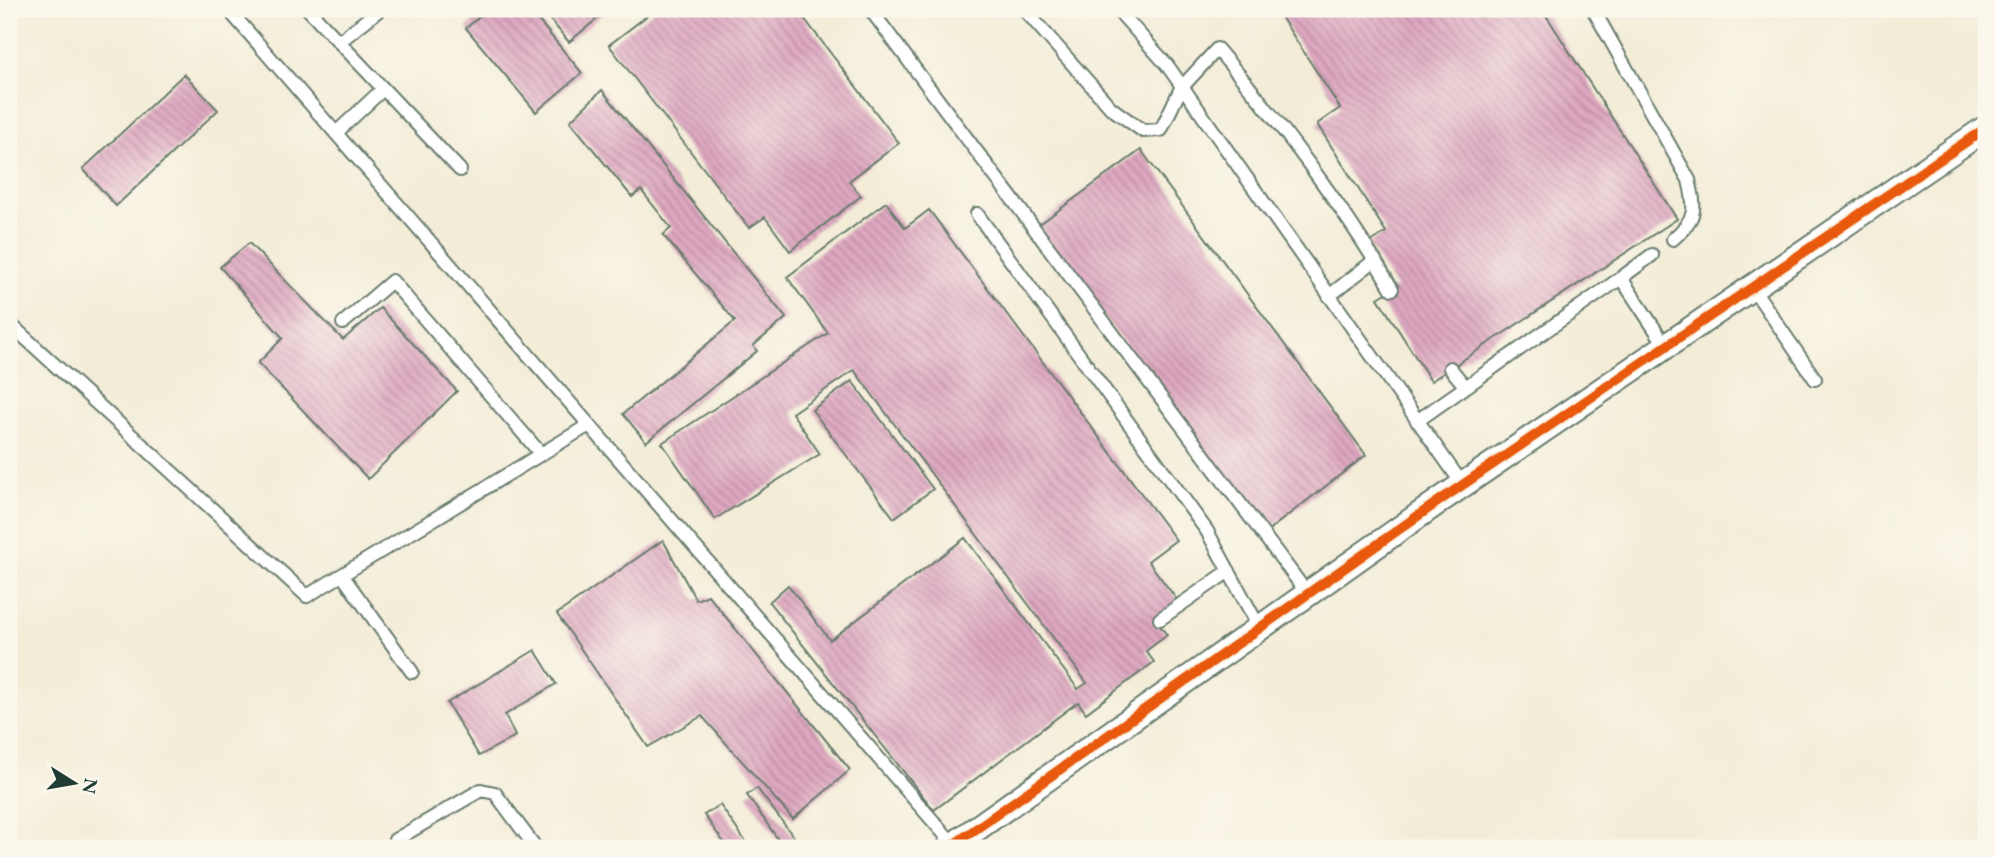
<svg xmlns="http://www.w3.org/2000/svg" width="1995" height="857" font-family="'EB Garamond',serif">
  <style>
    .building { fill: url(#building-back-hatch) }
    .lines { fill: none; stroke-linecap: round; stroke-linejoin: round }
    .lane-casing { stroke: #697b6d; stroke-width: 16 }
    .street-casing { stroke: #697b6d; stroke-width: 28 }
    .lane { stroke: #fff; stroke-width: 12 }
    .street { stroke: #fff; stroke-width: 24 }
    .cycleway-casing { stroke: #fbf7ec; stroke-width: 15 }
    .cycleway { stroke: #e8590c; stroke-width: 10 }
  </style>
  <defs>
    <pattern id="building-back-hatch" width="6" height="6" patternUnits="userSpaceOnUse" patternTransform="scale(1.75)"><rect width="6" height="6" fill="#dfa8c1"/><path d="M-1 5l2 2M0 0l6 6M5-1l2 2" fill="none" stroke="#b48a9e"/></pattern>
  </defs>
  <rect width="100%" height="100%" fill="#fbf7ec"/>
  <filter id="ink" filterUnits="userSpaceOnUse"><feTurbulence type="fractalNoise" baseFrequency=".0143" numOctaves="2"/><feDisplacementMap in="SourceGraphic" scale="14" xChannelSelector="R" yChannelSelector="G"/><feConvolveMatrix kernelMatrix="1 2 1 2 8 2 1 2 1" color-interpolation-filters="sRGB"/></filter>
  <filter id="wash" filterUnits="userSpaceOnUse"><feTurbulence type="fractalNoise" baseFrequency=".00686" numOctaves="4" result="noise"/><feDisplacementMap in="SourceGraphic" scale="28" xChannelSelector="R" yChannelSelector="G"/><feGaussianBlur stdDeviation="1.57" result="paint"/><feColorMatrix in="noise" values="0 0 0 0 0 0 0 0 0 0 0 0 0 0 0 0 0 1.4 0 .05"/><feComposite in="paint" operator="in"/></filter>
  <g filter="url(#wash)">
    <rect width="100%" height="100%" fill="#f3edd8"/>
    <g id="blocks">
      <path class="building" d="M 488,9 L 529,9 L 582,73 L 536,112 L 466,28 Z
        M 541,9 L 609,9 L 569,42 Z
        M 656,9 L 797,9 L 899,143 L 849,181 L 861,196 L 790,251 L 765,217 L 749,228 L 609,45 Z
        M 1276,9 L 1542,9 L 1677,219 L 1431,381 L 1378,298 L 1396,287 L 1368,244 L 1386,232 L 1317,124 L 1340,108 Z
        M 184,74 L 218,110 L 116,206 L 83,169 Z
        M 602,90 L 786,318 L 753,346 L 757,351 L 646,442 L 623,414 L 735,321 L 663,235 L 671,228 L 641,190 L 632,197 L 570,121 Z
        M 1141,150 L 1366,455 L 1265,533 L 1037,226 Z
        M 886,202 L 905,228 L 929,210 L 1176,540 L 1148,561 L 1178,601 L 1155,619 L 1167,635 L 1146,651 L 1154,662 L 1086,713 L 1078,702 L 934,810 L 769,602 L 788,585 L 830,640 L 965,538 L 1078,689 L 1087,683 L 854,370 L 792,413 L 820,454 L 715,519 L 662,443 L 828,333 L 787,277 Z
        M 249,243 L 343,340 L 380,308 L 457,391 L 368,479 L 258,363 L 283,338 L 220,267 Z
        M 852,381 L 933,489 L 894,518 L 812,410 Z
        M 663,540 L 696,600 L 708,595 L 850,770 L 793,819 L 702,716 L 648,747 L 557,614 Z
        M 535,650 L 556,684 L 505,715 L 515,736 L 479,756 L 447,703 Z
        M 757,788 L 802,848 L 784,848 L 747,795 Z
        M 720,805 L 750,848 L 728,848 L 704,815 Z"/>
    </g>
  </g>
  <g filter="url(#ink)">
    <use href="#blocks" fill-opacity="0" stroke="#697b6d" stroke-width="2"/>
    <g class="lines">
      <g class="lane-casing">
        <path id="lane" d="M 228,9 L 954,845
          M 308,9 L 460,170
          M 870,9 L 1307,593
          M 1024,9 L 1111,108 L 1143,131 L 1161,130 L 1181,88 L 1217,49 C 1278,119 1345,209 1392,289
          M 1117,9 L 1167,65 L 1463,485
          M 1593,9 L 1689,180 C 1696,209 1697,218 1673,239
          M 339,42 L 380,9
          M 336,133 L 383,89
          M 977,214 L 1207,531 L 1259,627
          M 1621,278 L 1652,255
          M 1752,287 L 1815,379
          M 1329,296 L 1375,260
          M 9,323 L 307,596 L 589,425
          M 343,323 L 392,281 L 541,454
          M 1450,368 L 1465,386
          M 1417,421 L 1621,278 L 1666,346
          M 342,575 L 412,672
          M 1160,619 L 1229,571
          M 395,840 L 481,790 L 495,793 L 536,848"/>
      </g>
      <g class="street-casing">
        <path id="street" d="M 949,848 L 1439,501 L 1986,128"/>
      </g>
      <use href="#lane" class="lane"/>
      <use href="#street" class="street"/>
      <g class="cycleway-casing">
        <path id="cycleway" d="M 949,848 L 1439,501 L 1986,128"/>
      </g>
      <use href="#cycleway" class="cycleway"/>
    </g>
  </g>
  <rect width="1995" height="857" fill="none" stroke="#fbf7ec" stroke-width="35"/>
  <g transform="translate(74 783) rotate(101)" stroke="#fbf7ec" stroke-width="5" paint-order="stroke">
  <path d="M0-5L12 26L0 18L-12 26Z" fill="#1f3d34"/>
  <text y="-10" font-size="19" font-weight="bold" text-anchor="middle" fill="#1f3d34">N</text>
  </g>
</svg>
